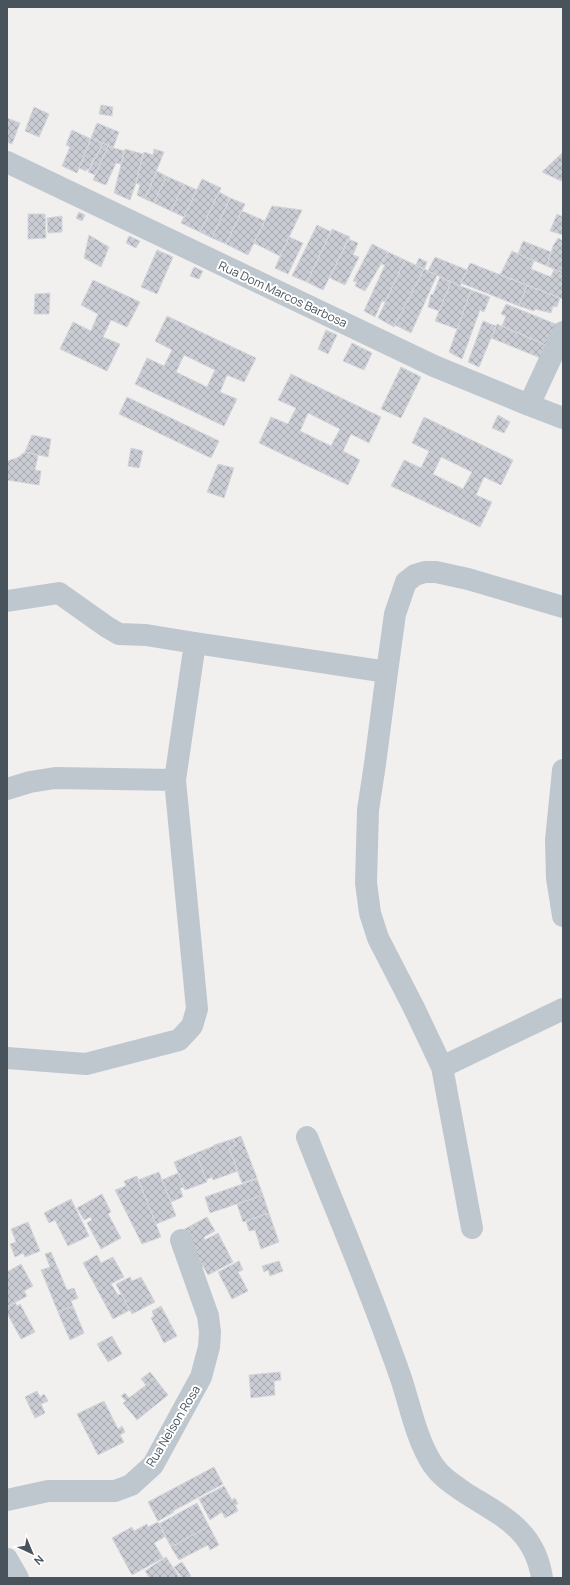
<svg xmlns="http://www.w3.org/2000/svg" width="570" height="1585" font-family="Manrope,sans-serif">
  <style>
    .building { fill: url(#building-cross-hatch); stroke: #d4d6db; fill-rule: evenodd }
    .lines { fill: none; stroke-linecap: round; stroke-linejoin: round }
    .minor { stroke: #bec7ce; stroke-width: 22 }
    .labels { text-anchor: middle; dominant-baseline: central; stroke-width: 4; stroke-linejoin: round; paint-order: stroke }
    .street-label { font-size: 12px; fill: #48535c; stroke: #fff }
  </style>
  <defs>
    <pattern id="building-cross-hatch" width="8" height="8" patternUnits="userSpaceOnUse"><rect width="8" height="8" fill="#c9ccd2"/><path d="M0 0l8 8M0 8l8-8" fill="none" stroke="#a5a8ae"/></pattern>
  </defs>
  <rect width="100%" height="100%" fill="#f2efef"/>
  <path class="building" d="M 101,105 L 113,107 L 112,116 L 99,114 Z
    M 34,107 L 49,114 L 39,137 L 25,131 Z
    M 7,118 L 20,123 L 12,144 L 7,142 Z
    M 97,123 L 119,132 L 113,148 L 91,138 Z
    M 72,130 L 91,139 L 77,173 L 62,166 L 70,147 L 66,145 Z
    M 91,138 L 103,143 L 95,159 L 94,158 L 89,169 L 87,169 L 86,171 L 79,168 Z
    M 103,143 L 108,146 L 95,175 L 88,172 Z
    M 108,146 L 124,151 L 121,164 L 116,163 L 106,185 L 93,180 Z
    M 125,149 L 143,154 L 136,183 L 130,200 L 114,193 Z
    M 154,149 L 164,152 L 145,199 L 137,195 L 140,185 L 136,183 L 144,152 L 153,155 Z
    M 562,153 L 563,178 L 561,181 L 542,172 Z
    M 157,171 L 166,176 L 154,203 L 145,199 Z
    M 166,176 L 184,184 L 171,211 L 154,203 Z
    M 202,179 L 221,188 L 200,232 L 181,223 Z
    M 184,184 L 197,190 L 184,217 L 171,211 Z
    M 219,192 L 230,198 L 212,238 L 200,232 Z
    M 230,198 L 245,204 L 226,244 L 212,238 Z
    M 272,206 L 302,210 L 280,256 L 254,243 Z
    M 242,211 L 265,221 L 248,255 L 226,244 Z
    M 79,212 L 85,215 L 82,221 L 76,218 Z
    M 28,214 L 45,214 L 46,238 L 28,239 Z
    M 557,214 L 563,217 L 563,235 L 550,231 Z
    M 62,216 L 62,232 L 48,233 L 47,218 Z
    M 317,225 L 331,232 L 307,282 L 292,276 Z
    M 332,229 L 350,237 L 323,290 L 307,282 Z
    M 89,235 L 109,247 L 101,267 L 84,258 Z
    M 129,236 L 140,241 L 136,248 L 126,243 Z
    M 289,237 L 303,243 L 288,274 L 275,268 Z
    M 558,238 L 563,241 L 563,273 L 547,266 L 553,246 Z
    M 348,239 L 358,243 L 353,255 L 359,257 L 345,285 L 330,278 Z
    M 523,241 L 551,252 L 547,266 L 518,254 Z
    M 372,244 L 388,252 L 365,291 L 355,286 L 357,282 L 353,281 Z
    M 157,250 L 173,257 L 157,294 L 141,287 Z
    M 512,251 L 534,261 L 531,269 L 551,277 L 554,269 L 563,273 L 563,299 L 500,275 Z
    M 388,252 L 405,260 L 385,302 L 382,301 L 375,317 L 364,311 L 385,265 L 381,264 Z
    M 435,257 L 467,270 L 460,286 L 428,271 Z
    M 419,258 L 427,262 L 424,270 L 416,265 Z
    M 405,260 L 424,269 L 394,327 L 378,318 Z
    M 470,263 L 527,285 L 519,306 L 461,283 Z
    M 194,267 L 203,271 L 199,279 L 190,276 Z
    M 424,269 L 437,275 L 411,333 L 395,325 Z
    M 440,277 L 451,282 L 439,311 L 428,307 L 431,294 L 433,295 Z
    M 93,280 L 140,302 L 127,327 L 111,320 L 103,337 L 120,344 L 107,371 L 60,349 L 73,322 L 91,331 L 98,314 L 81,305 Z
    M 451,282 L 471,290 L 457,329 L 435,321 Z
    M 527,285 L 560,298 L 557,307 L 553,306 L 551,313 L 535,309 L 534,311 L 519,306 Z
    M 471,290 L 490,297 L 484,312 L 480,310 L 462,359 L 449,352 Z
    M 50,293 L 49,314 L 34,314 L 35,294 Z
    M 506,304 L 558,325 L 548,346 L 502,326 L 506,316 L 501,314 Z
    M 167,316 L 256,358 L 244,382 L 227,375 L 220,392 L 237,399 L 224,426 L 135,384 L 147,358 L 164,366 L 172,350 L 155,341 ZM 184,355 L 215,370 L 207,387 L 176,372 Z
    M 483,321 L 496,326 L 479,367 L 468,362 Z
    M 497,324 L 548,346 L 543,359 L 491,338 Z
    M 326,330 L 337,335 L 328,354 L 318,349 Z
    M 352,343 L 372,353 L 364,370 L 343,361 Z
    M 401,367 L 421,377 L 401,418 L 381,409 Z
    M 291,374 L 381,417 L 369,443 L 351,434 L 343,451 L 360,460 L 348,485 L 259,443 L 271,417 L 288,424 L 296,408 L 278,400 ZM 308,413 L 340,429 L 331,446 L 300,431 Z
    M 127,397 L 219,441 L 211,458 L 119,414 Z
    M 498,415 L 510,422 L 504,433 L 492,428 Z
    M 424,417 L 513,460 L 501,485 L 484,477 L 476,495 L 492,502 L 480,527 L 391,486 L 404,460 L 421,468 L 429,451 L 412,443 ZM 441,457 L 472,472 L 463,489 L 433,474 Z
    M 32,435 L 51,439 L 48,457 L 25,452 Z
    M 131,448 L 143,451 L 139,468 L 128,466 Z
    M 25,452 L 38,455 L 35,470 L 41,471 L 39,485 L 7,480 L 7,461 L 17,458 Z
    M 218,464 L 234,468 L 224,498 L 207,492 Z
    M 241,1136 L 257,1178 L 242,1183 L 229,1148 L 236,1145 L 233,1139 Z
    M 233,1139 L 236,1145 L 229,1148 L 238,1171 L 213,1180 L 212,1177 L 206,1180 L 196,1153 L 214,1146 L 214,1145 Z
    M 196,1153 L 207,1182 L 185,1190 L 174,1162 Z
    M 159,1172 L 176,1216 L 156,1224 L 138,1180 Z
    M 178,1173 L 184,1187 L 180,1188 L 183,1197 L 171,1202 L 162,1180 Z
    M 137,1176 L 161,1237 L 142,1244 L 115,1190 L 126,1186 L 124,1181 Z
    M 257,1179 L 263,1195 L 210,1213 L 205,1197 Z
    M 102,1194 L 111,1212 L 108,1214 L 121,1238 L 101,1249 L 87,1223 L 92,1220 L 90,1217 L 84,1220 L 77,1208 Z
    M 263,1195 L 269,1213 L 243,1222 L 237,1204 Z
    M 71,1199 L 89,1236 L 68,1246 L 55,1220 L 49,1223 L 44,1213 Z
    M 269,1213 L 279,1242 L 261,1249 L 255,1230 L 249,1231 L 246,1221 Z
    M 207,1217 L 215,1231 L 204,1237 L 205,1240 L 218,1233 L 233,1262 L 208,1275 L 203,1266 L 201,1267 L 181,1231 Z
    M 28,1222 L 40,1251 L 25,1257 L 23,1253 L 15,1257 L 10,1244 L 16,1242 L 11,1229 Z
    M 51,1252 L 67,1290 L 74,1288 L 78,1298 L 71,1301 L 73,1306 L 58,1312 L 41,1270 L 50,1267 L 45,1254 Z
    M 97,1255 L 101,1263 L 113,1257 L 124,1277 L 111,1284 L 118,1295 L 121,1294 L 130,1310 L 113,1319 L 83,1263 Z
    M 239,1261 L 243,1270 L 238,1272 L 248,1291 L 232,1299 L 218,1272 Z
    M 279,1261 L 283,1271 L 270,1276 L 268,1270 L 264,1272 L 262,1266 Z
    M 21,1264 L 33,1286 L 24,1291 L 27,1296 L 7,1307 L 7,1272 Z
    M 130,1277 L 132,1281 L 141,1277 L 155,1302 L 132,1314 L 116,1284 Z
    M 15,1302 L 17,1306 L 20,1304 L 35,1332 L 21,1339 L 7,1313 L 7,1307 Z
    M 73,1306 L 84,1333 L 70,1340 L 58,1312 Z
    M 161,1306 L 177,1336 L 164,1343 L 151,1318 L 154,1316 L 152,1311 Z
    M 112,1336 L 122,1354 L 108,1362 L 97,1344 Z
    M 150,1372 L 168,1395 L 137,1420 L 123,1403 L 126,1401 L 121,1396 L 125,1393 L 129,1398 L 146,1385 L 141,1379 Z
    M 280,1372 L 281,1380 L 274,1381 L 275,1395 L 251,1398 L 249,1375 Z
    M 37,1391 L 40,1397 L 44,1394 L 48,1401 L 41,1404 L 45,1413 L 35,1418 L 25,1397 Z
    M 104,1401 L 118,1429 L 122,1426 L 125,1432 L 120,1435 L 124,1442 L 98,1455 L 77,1414 Z
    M 214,1467 L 223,1484 L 173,1511 L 174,1512 L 158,1521 L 148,1502 Z
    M 224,1486 L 232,1500 L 235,1498 L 238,1504 L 235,1505 L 238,1511 L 225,1518 L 222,1512 L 210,1520 L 199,1499 Z
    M 197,1503 L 209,1526 L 171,1547 L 159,1524 Z
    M 158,1522 L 166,1536 L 154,1543 L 163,1558 L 132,1575 L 112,1538 L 132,1527 L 134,1531 L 147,1524 L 148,1527 Z
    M 209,1526 L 219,1545 L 210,1550 L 208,1545 L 179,1560 L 171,1547 Z
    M 166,1557 L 180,1578 L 147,1578 L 149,1577 L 145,1571 Z
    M 182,1562 L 191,1576 L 187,1578 L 182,1578 L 174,1567 Z"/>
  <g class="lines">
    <path class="minor" d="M 7,162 L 434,366 L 529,405 L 563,418
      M 529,405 L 563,332
      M 7,601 L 59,593 L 107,627 L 119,634 L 146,635 L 195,643 L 387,672
      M 563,770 L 556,840 L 557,878 L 563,916
      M 7,789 L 30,782 L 55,778 L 175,780 L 195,643
      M 7,1058 L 86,1064 L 179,1040 L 192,1026 L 197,1009 L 175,780
      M 442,1067 L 563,1009
      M 307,1137 C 334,1206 364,1275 389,1345 C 394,1359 400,1374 404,1388 C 412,1414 418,1442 433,1465 C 442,1478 454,1485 467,1494 C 504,1517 535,1531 542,1578
      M 472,1228 L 442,1067 L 414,1008 L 378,938 L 370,913 L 366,883 L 368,810 L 375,764 L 387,672 L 395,614 L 406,582 L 415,575 L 425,572 L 436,572 L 468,579 L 563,607
      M 7,1500 L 48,1491 L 115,1491 L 131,1485 L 153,1465 L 201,1377 L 209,1347 L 210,1332 L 208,1316 L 181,1240
      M 7,1559 L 18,1578"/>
  </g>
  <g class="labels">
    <g class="street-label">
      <text transform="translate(283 294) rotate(25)">Rua Dom Marcos Barbosa</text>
      <text transform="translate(173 1426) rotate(-59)">Rua Nelson Rosa</text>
    </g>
  </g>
  <rect width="570" height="1585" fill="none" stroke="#48535c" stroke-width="16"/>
  <g transform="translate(32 1553) rotate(136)" stroke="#ffffff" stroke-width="3" paint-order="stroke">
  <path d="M0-3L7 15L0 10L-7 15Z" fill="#48535c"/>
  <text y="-6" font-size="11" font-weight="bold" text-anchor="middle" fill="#48535c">N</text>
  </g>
</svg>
